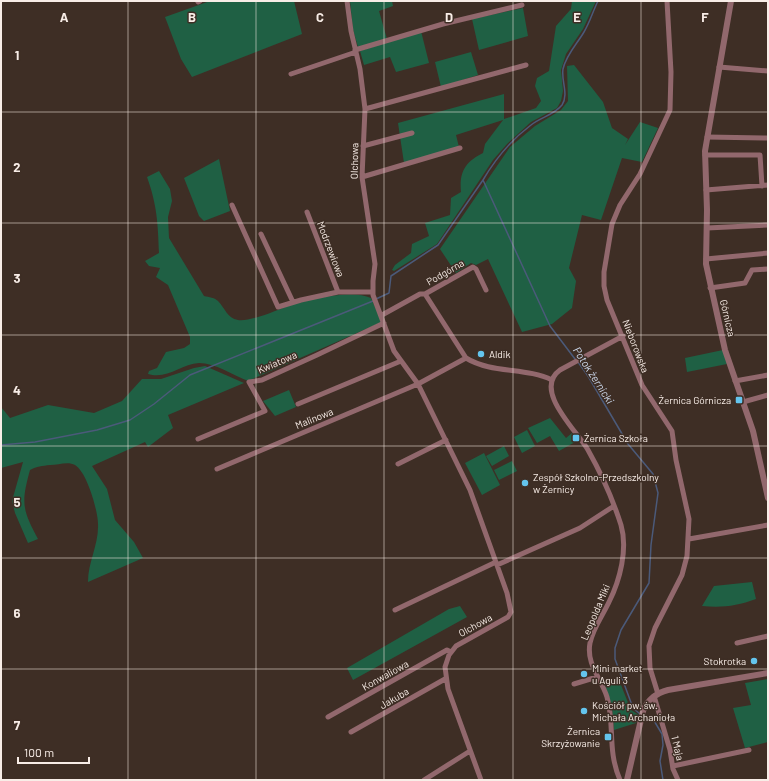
<svg xmlns="http://www.w3.org/2000/svg" width="769" height="781" font-family="Barlow,sans-serif">
  <style>
    .green { fill: #1f6044 }
    .lines { fill: none; stroke-linecap: round; stroke-linejoin: round }
    .stream { stroke: #4b5a7a; stroke-width: 1.5 }
    .minor { stroke: #92686d; stroke-width: 5 }
    .tertiary { stroke: #92686d; stroke-width: 6 }
    .grid { fill: none; stroke: #f8ede7; stroke-width: 1; stroke-opacity: 0.55 }
    .poi-dot { fill: #64c5ee; stroke: #3e2e25; stroke-width: 1.5 }
    .labels { text-anchor: middle; dominant-baseline: central; stroke-width: 3; stroke-linejoin: round; paint-order: stroke }
    .street-label { font-size: 10px; fill: #f8ede7; stroke: #3e2e25 }
    .poi-label { font-size: 10px; fill: #f8ede7; stroke: #3e2e25; text-anchor: start }
    .water-label { font-size: 11px; font-style: italic; fill: #cdd9ec; stroke: #3e2e25 }
    .grid-label { font-size: 13px; text-anchor: middle; font-weight: bold; fill: #f8ede7; stroke: #3e2e25; stroke-width: 3; stroke-linejoin: round; paint-order: stroke }
  </style>
  <rect width="100%" height="100%" fill="#3e2e25"/>
  <path class="green" d="M 210,1 L 294,1 L 302,34 L 192,77 L 181,59 L 165,17 Z
    M 350,1 L 392,1 L 393,6 L 379,11 L 387,39 L 358,47 L 353,30 Z
    M 572,1 L 596,1 L 583,29 L 566,54 L 561,70 L 563,91 L 561,101 L 557,108 L 531,122 L 507,144 L 493,160 L 437,244 L 394,271 L 392,270 L 395,265 L 411,253 L 412,244 L 429,236 L 425,223 L 450,215 L 451,198 L 461,192 C 459,172 465,162 483,153 L 485,144 L 503,120 L 456,135 L 459,147 L 404,163 L 398,123 L 504,94 L 504,119 L 536,108 L 541,101 L 535,86 L 537,78 L 549,71 L 556,26 L 571,9 Z
    M 523,8 L 528,36 L 479,50 L 472,19 Z
    M 421,31 L 429,63 L 396,72 L 390,57 L 364,65 L 360,51 Z
    M 471,52 L 478,75 L 441,87 L 435,62 Z
    M 574,65 L 603,102 L 612,128 L 628,139 L 625,145 L 640,122 L 658,128 L 642,162 L 622,158 L 601,220 L 582,215 L 569,268 L 576,281 L 572,308 L 552,324 L 522,332 L 488,259 L 476,265 L 471,263 L 456,273 L 440,249 L 510,147 L 535,126 L 561,110 L 568,101 L 567,66 Z
    M 219,159 L 230,211 L 204,221 L 199,216 L 184,178 Z
    M 159,171 L 170,189 L 172,201 L 168,217 L 169,238 L 204,296 C 209,297 215,298 218,301 C 225,308 227,318 238,320 C 250,322 278,310 290,305 C 311,299 352,289 371,298 L 382,322 L 248,381 C 233,375 215,363 199,363 C 181,364 167,380 148,374 L 149,371 L 157,368 L 166,352 L 184,348 L 190,344 L 190,337 L 168,285 L 156,277 L 160,268 L 149,266 L 145,261 L 159,253 C 158,223 157,205 147,177 Z
    M 723,350 L 727,364 L 687,372 L 685,358 Z
    M 205,366 L 244,383 L 168,415 L 173,428 L 148,447 L 145,442 L 92,466 L 107,489 L 115,520 L 134,542 L 143,558 L 88,582 C 88,562 99,544 98,524 C 98,511 87,472 75,465 C 68,461 58,465 50,465 C 42,466 37,466 30,470 C 21,503 22,509 38,539 L 28,543 L 15,513 L 12,501 L 23,462 L 1,468 L 1,407 L 10,418 L 48,405 L 94,413 L 122,401 L 142,379 L 161,379 L 194,368 Z
    M 289,390 L 296,407 L 275,416 L 263,401 Z
    M 550,418 L 566,438 L 572,433 L 577,441 L 559,451 L 550,436 L 537,443 L 528,428 Z
    M 527,430 L 535,446 L 522,453 L 514,437 Z
    M 504,446 L 509,456 L 492,466 L 486,456 Z
    M 484,453 L 500,485 L 482,495 L 465,463 Z
    M 512,461 L 517,471 L 499,480 L 494,470 Z
    M 752,582 L 756,599 C 737,606 722,608 702,606 L 714,586 Z
    M 460,606 L 467,617 L 353,680 L 347,668 L 449,609 Z
    M 768,679 L 768,742 L 745,748 L 733,708 L 751,705 L 745,683 Z
    M 619,680 L 631,710 L 639,715 L 636,723 L 614,730 L 612,706 L 605,685 Z"/>
  <g class="lines">
    <path class="stream" d="M 376,299 L 389,293 L 391,276 L 438,245 L 483,180
      M 575,359 L 550,326 L 483,180 C 496,158 511,140 531,125 C 541,117 554,115 562,105 C 569,94 561,81 563,69 C 566,55 577,44 584,32 C 590,22 593,11 598,1
      M 578,362 L 588,376 L 628,444 L 653,474 L 658,493 L 651,545 L 649,583 L 621,630 L 615,648 L 615,659 L 633,708 L 640,714
      M 1,445 L 35,442 L 97,430 L 130,420 L 154,404 L 190,375 L 373,301
      M 644,715 L 653,719 L 662,734 L 663,745 L 660,761 L 663,780"/>
    <path class="minor" d="M 347,1 L 351,31 L 360,69 L 365,109 L 362,177 L 375,264 L 373,281 L 373,295 L 394,351 L 418,384 L 470,490 L 507,593 L 511,612 L 508,617 L 456,646 L 449,655 L 445,667 L 448,689 L 481,780
      M 198,2 L 200,1
      M 355,50 L 443,24 L 522,5
      M 719,67 L 768,71
      M 291,74 L 356,52
      M 365,109 L 526,65
      M 707,137 L 768,138
      M 363,146 L 412,133
      M 705,155 L 760,155 L 762,186
      M 362,177 L 460,148
      M 706,190 L 768,185
      M 232,205 L 278,307 L 301,300 L 338,292 L 373,292
      M 307,212 L 338,292
      M 707,228 L 768,225
      M 261,234 L 293,302
      M 706,259 L 768,253
      M 710,288 L 745,283 L 752,270 L 768,269
      M 425,294 L 473,267 L 476,269 L 486,290
      M 382,315 L 420,294 L 425,294 L 466,358
      M 735,381 L 768,375
      M 743,402 L 768,395
      M 298,404 L 401,361
      M 198,439 L 265,411 L 249,382 L 262,380 L 317,355 L 384,323
      M 398,464 L 446,440
      M 217,469 L 418,384 L 466,358 C 492,374 526,367 552,380
      M 689,539 L 768,525
      M 497,565 L 580,528 L 614,506
      M 395,610 L 496,562
      M 737,643 L 768,636
      M 574,684 L 597,677
      M 658,694 L 650,668 L 649,646 L 655,628 L 682,575 L 687,556 L 689,519 L 676,460 L 672,431 L 642,385 L 607,300 L 604,286 L 604,272 L 612,224 L 620,205 L 640,174 L 670,110 L 671,72 L 667,1
      M 654,696 L 670,750 L 673,769 L 678,780
      M 328,717 L 447,650 L 451,652
      M 351,732 L 445,679
      M 673,766 L 749,750
      M 424,780 L 470,751
      M 620,780 C 607,750 615,725 607,697 C 601,678 586,664 590,643 C 593,628 603,615 609,602 C 620,580 628,549 621,525 C 613,500 601,473 588,450 C 578,432 532,390 560,370 L 623,336"/>
    <path class="tertiary" d="M 731,1 L 705,151 L 707,210 L 706,264 L 725,350 L 753,431 L 768,498
      M 627,780 L 643,711 C 648,699 656,693 668,690 L 768,673"/>
  </g>
  <path class="grid" d="M 128,1 L 128,780M 256,1 L 256,780M 384,1 L 384,780M 513,1 L 513,780M 641,1 L 641,780M 1,112 L 768,112M 1,223 L 768,223M 1,335 L 768,335M 1,446 L 768,446M 1,558 L 768,558M 1,669 L 768,669"/>
  <g class="poi-dot">
    <circle cx="481" cy="354" r="4"/>
    <rect x="735" y="396" width="8" height="8" rx="2"/>
    <rect x="572" y="434" width="8" height="8" rx="2"/>
    <circle cx="525" cy="483" r="4"/>
    <circle cx="754" cy="661" r="4"/>
    <circle cx="584" cy="674" r="4"/>
    <circle cx="584" cy="711" r="4"/>
    <rect x="604" y="733" width="8" height="8" rx="2"/>
  </g>
  <g class="labels">
    <g class="street-label">
      <text transform="translate(354 161) rotate(-89)">Olchowa</text>
      <text transform="translate(331 249) rotate(69)">Modrzewiowa</text>
      <text transform="translate(445 272) rotate(-30)">Podgórna</text>
      <text transform="translate(728 318) rotate(77)">Górnicza</text>
      <text transform="translate(636 346) rotate(69)">Nieborowska</text>
      <text transform="translate(277 362) rotate(-23)">Kwiatowa</text>
      <text transform="translate(314 418) rotate(-22)">Malinowa</text>
      <text transform="translate(595 612) rotate(-67)">Leopolda Miki</text>
      <text transform="translate(475 625) rotate(-29)">Olchowa</text>
      <text transform="translate(385 675) rotate(-29)">Konwaliowa</text>
      <text transform="translate(394 698) rotate(-30)">Jakuba</text>
      <text transform="translate(678 748) rotate(77)">1 Maja</text>
    </g>
    <g class="poi-label">
      <text x="489" y="354">Aldik</text>
      <text x="731" y="400" text-anchor="end">Żernica Górnicza</text>
      <text x="584" y="438">Żernica Szkoła</text>
      <text x="533" y="477">Zespół Szkolno-Przedszkolny<tspan x="533" dy="12">w Żernicy</tspan></text>
      <text x="746" y="661" text-anchor="end">Stokrotka</text>
      <text x="592" y="668">Mini market<tspan x="592" dy="12">u Aguli 3</tspan></text>
      <text x="592" y="705">Kościół pw. św.<tspan x="592" dy="12">Michała Archanioła</tspan></text>
      <text x="600" y="731" text-anchor="end">Żernica<tspan x="600" dy="12">Skrzyżowanie</tspan></text>
    </g>
    <g class="water-label">
      <text transform="translate(594 375) rotate(57)">Potok żernicki</text>
    </g>
  </g>
  <g class="grid-label">
    <text x="64" y="22">A</text>
    <text x="192" y="22">B</text>
    <text x="320" y="22">C</text>
    <text x="449" y="22">D</text>
    <text x="577" y="22">E</text>
    <text x="705" y="22">F</text>
    <text x="17" y="60">1</text>
    <text x="17" y="172">2</text>
    <text x="17" y="283">3</text>
    <text x="17" y="395">4</text>
    <text x="17" y="507">5</text>
    <text x="17" y="618">6</text>
    <text x="17" y="730">7</text>
  </g>
  <rect width="769" height="781" fill="none" stroke="#f8ede7" stroke-width="4"/>
  <path d="M18 757v6h71v-6" fill="none" stroke="#f8ede7" stroke-width="2"/>
  <text x="24" y="757" font-size="12" fill="#f8ede7" stroke="#3e2e25" stroke-width="3" paint-order="stroke">100 m</text>
</svg>
